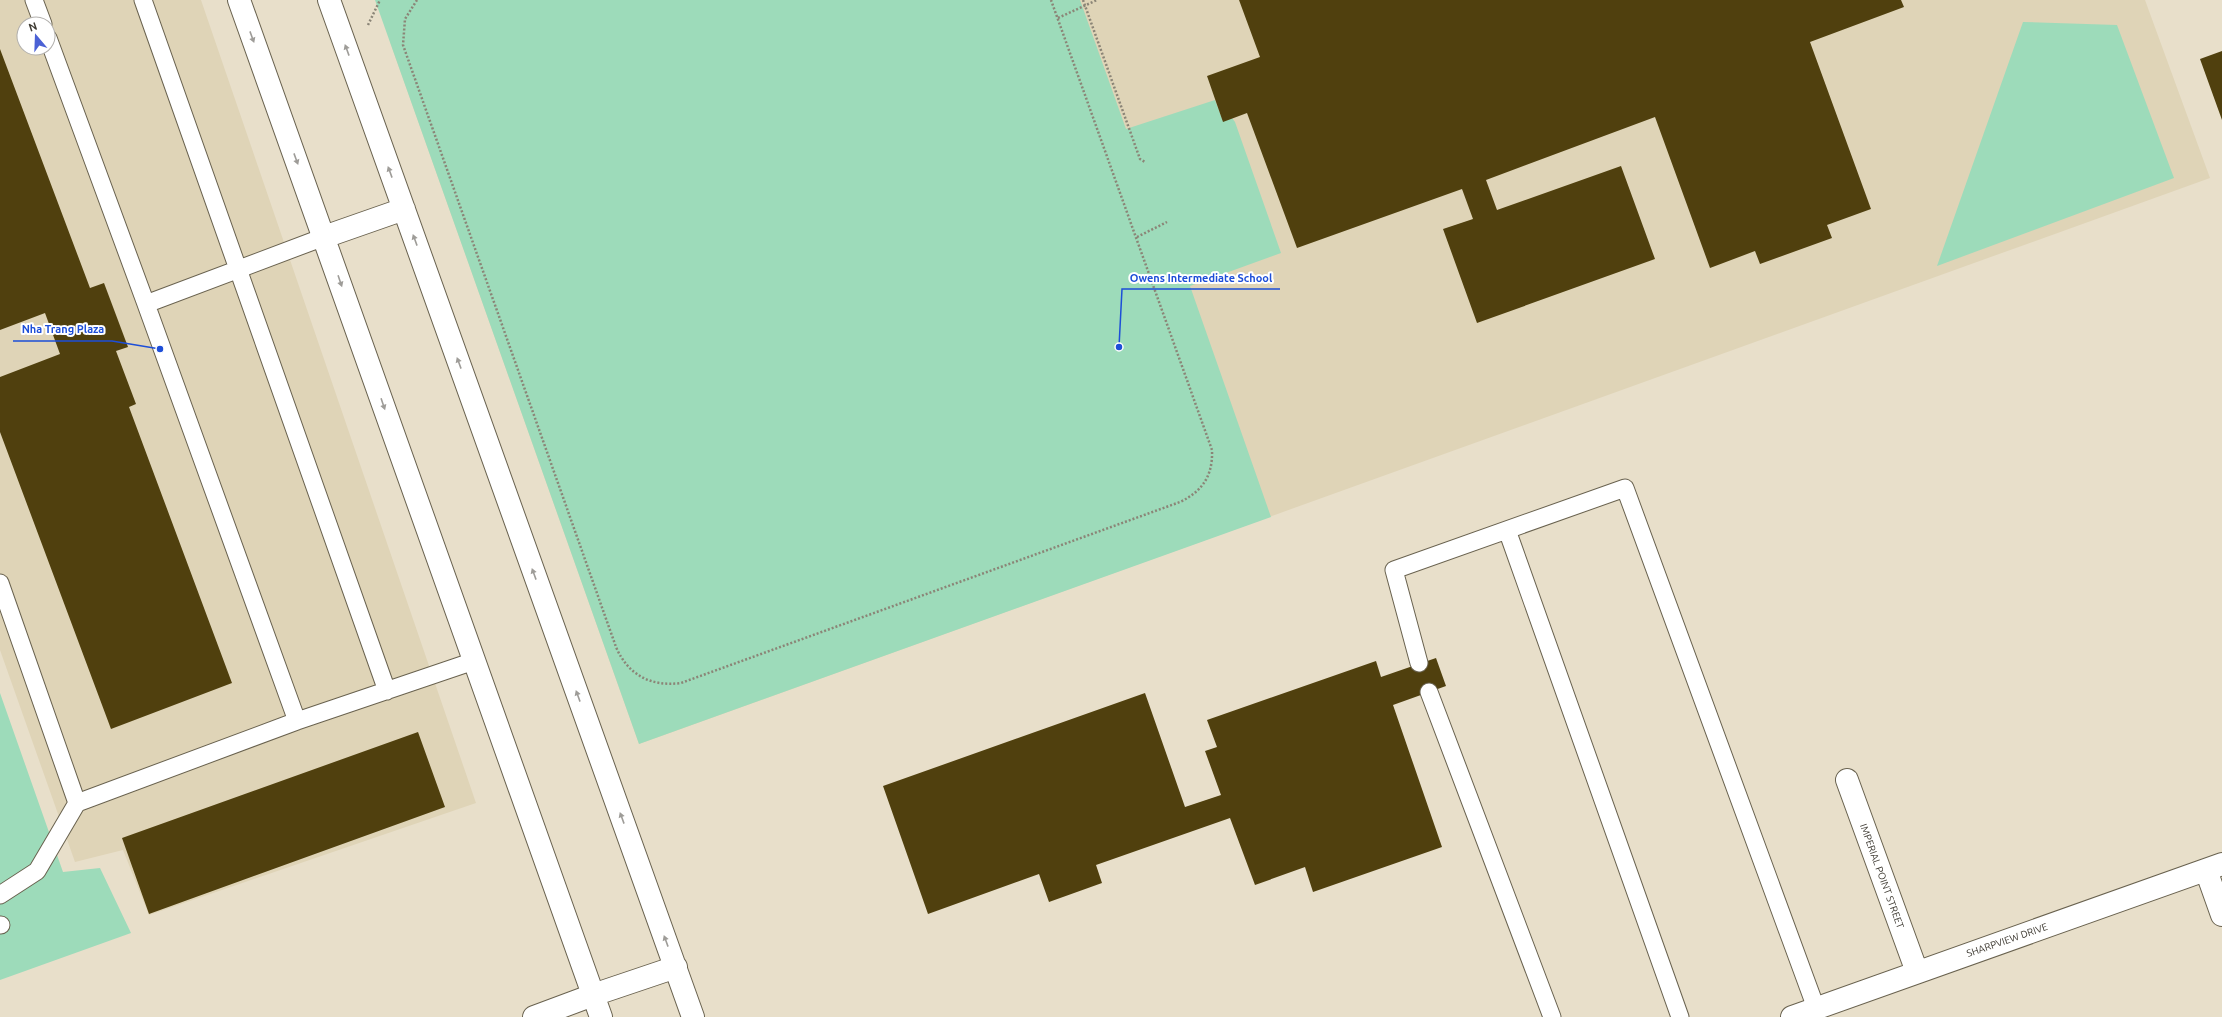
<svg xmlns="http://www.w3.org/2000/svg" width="2222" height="1017" font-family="Ubuntu,sans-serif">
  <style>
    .built { fill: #dfd4b7; fill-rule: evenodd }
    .green { fill: #9ddbba }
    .building { fill: #50400e }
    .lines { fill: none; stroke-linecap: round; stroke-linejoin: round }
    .service-casing { stroke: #69624f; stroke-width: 19 }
    .minor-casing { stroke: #69624f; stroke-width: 24 }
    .secondary-casing { stroke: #69624f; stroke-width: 24 }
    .path { stroke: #8b8577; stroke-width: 2.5; stroke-dasharray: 2 2; stroke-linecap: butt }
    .service { stroke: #fff; stroke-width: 17 }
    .minor { stroke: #fff; stroke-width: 22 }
    .secondary { stroke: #fff; stroke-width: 22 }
    .oneway { fill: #9e9c98 }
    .labels { text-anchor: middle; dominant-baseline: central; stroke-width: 4; stroke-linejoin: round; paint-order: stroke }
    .street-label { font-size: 10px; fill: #3e3a32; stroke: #fff }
    .leader { fill: none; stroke: #1d4ed8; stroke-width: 1.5 }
    .callout-dot { fill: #1d4ed8; stroke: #fff; stroke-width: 1.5 }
    .callout-label { font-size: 11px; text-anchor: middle; font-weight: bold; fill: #1d4ed8; stroke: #fff; stroke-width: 4; stroke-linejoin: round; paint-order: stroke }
  </style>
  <rect width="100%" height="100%" fill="#e8dfca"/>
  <path class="built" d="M 0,0 L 201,0 L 476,803 L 149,915 L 123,850 L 75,862 L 0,650 ZM 24,24 L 48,24 L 48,48 L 24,48 Z
    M 394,0 L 2145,0 L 2210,178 L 639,744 L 390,42 L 390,12 Z"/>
  <path class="green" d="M 375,0 L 1080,0 L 1126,129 L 1215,100 L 1223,121 L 1232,118 L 1235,122 L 1281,253 L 1190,286 L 1271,517 L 639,744 Z
    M 2023,22 L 2117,25 L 2174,178 L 1937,266 Z
    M 0,693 L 63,872 L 100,868 L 131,933 L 0,980 Z"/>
  <path class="building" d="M 1239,0 L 1901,0 L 1904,7 L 1810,42 L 1871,209 L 1827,225 L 1832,238 L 1760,264 L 1755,251 L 1710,268 L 1655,117 L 1486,180 L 1497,210 L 1621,166 L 1655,259 L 1477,323 L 1443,229 L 1473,219 L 1462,189 L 1297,248 L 1247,113 L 1223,122 L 1207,76 L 1260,57 Z
    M 0,49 L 90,288 L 104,283 L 128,347 L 116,351 L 136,404 L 129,407 L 232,683 L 111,729 L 0,432 L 0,377 L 60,354 L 45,313 L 0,330 Z
    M 2222,51 L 2222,120 L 2200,59 Z
    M 1436,658 L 1446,686 L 1393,705 L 1442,847 L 1313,892 L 1305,867 L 1255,885 L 1230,818 L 1096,865 L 1102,883 L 1049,902 L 1039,874 L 928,914 L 883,786 L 1145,693 L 1185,807 L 1221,795 L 1205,751 L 1217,747 L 1207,720 L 1376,661 L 1381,677 Z
    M 418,732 L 445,807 L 149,914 L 122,838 Z"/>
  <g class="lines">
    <g class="service-casing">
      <path id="service" d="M 34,0 L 43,24
        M 143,0 L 387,691
        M 48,38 L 146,304
        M 1507,530 L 1680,1017
        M 0,583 L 77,803
        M 1419,663 L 1394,570 L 1625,488 L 1816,1008
        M 1429,692 L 1552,1017
        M 297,721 L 474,661
        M 0,895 L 37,871 L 77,803 L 297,721 L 146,304 L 324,237
        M 0,925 L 1,925"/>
    </g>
    <g class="minor-casing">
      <path id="minor" d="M 1847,780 L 1917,972
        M 2206,870 L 2222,915
        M 534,1017 L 593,995
        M 1792,1017 L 2222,864"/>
    </g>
    <g class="secondary-casing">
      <path id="secondary" d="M 239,0 L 601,1017
        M 329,0 L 693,1017
        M 324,237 L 404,209
        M 593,995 L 676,967"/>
    </g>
    <path class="path" d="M 417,0 L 405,19 L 403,45 L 616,647 C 628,675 651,687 681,683 L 1180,502 C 1203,491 1213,475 1212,450 L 1051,0
      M 1083,0 L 1140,159 L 1145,162
      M 1058,18 L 1097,0
      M 368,25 L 380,0
      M 1137,237 L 1167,222"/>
    <use href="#service" class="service"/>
    <use href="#minor" class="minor"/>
    <use href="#secondary" class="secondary"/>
  </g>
  <defs><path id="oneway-solid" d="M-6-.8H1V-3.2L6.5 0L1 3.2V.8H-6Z"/></defs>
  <g class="oneway">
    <use href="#oneway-solid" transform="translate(252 37) rotate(70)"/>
    <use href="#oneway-solid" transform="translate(347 50) rotate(-110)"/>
    <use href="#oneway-solid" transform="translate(296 159) rotate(70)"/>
    <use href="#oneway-solid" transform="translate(390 172) rotate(-110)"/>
    <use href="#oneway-solid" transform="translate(415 240) rotate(-110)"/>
    <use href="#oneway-solid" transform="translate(340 281) rotate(71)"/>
    <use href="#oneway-solid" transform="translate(459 363) rotate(-110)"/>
    <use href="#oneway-solid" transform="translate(383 404) rotate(71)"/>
    <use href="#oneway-solid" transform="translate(534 574) rotate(-110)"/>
    <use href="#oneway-solid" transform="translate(578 696) rotate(-110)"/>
    <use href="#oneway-solid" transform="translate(622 818) rotate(-110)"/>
    <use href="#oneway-solid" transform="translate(666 941) rotate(-110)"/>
  </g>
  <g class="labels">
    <g class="street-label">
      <text transform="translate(1882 876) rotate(70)">IMPERIAL POINT STREET</text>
      <text transform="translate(2007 940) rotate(-19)">SHARPVIEW DRIVE</text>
    </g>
  </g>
  <path class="leader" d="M1119 347L1122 289H1280M160 349L112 341H13"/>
  <g class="callout-dot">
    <circle cx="1119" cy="347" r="4"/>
    <circle cx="160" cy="349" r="4"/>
  </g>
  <g class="callout-label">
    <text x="1201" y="282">Owens Intermediate School</text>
    <text x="63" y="333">Nha Trang Plaza</text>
  </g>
  <g transform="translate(36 36) rotate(341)"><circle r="19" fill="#ffffff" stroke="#b2b0ad"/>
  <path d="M0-3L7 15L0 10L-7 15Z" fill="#4b61d5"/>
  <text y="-6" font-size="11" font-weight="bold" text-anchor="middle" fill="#3e3a32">N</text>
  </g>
</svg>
